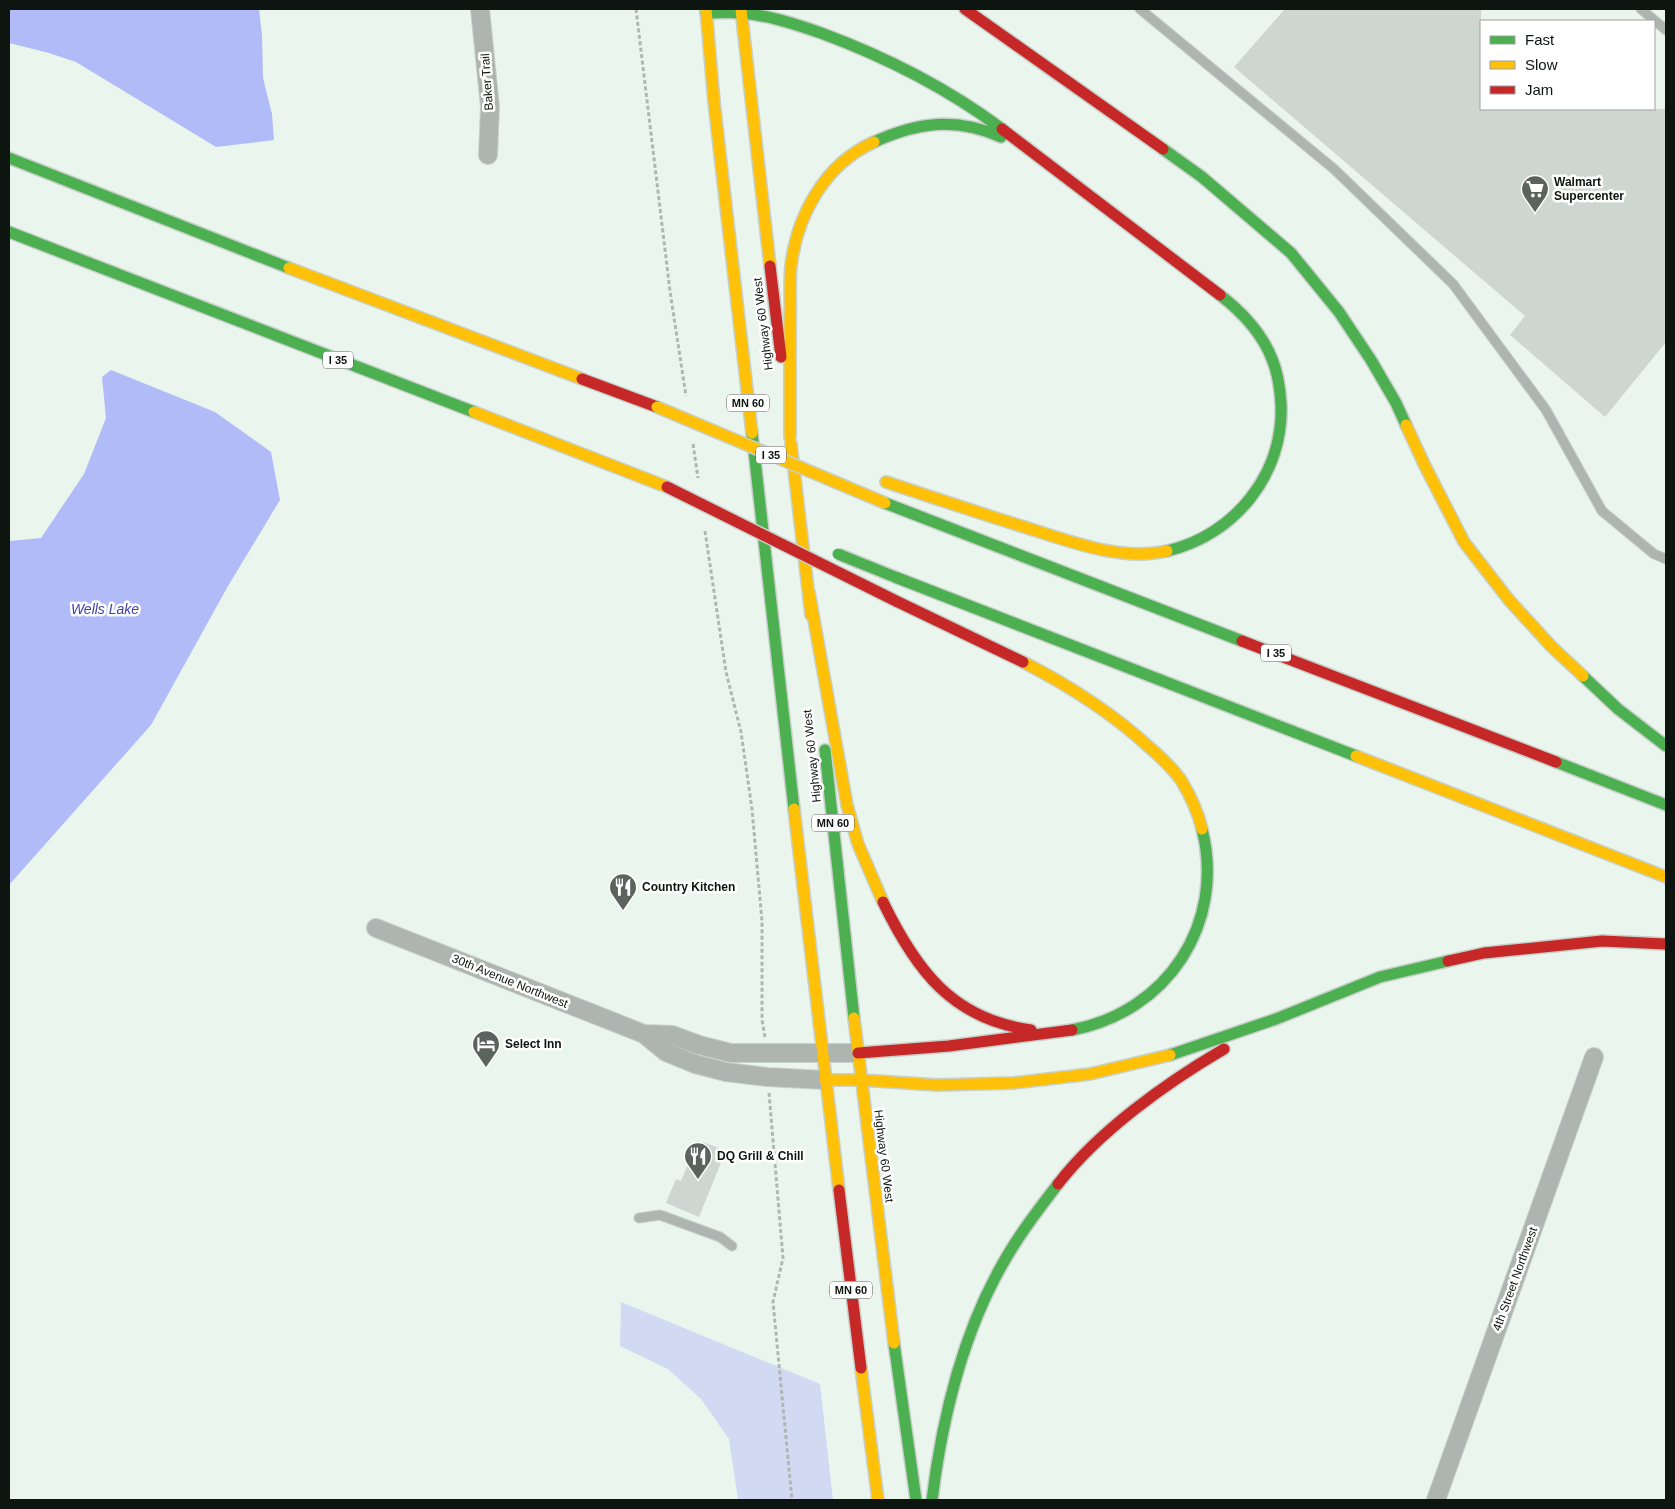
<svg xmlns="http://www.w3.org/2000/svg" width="1675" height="1509" font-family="Helvetica,sans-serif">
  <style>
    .green { fill: #d1daf2 }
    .water { fill: #b1bbf7 }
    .building { fill: #cdd6d0 }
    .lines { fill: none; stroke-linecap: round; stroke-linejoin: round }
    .lane-casing { stroke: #c7d0ca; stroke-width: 11 }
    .street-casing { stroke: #c7d0ca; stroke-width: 20 }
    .fast-casing { stroke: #c7d0ca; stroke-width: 14 }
    .slow-casing { stroke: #c7d0ca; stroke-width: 14 }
    .jam-casing { stroke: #c7d0ca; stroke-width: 14 }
    .path { stroke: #b0b7b2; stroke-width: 3; stroke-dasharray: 4 2.5; stroke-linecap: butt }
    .lane { stroke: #aeb4b0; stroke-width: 9 }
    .street { stroke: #aeb4b0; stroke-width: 18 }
    .fast { stroke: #4caf50; stroke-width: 11 }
    .slow { stroke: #ffc107; stroke-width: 11 }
    .jam { stroke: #c62828; stroke-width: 11 }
    .fast-bridge-casing { stroke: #c7d0ca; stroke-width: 14; stroke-linecap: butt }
    .slow-bridge-casing { stroke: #c7d0ca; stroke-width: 14; stroke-linecap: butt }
    .jam-bridge-casing { stroke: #c7d0ca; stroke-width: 14; stroke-linecap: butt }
    .fast-bridge { stroke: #4caf50; stroke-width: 11 }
    .slow-bridge { stroke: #ffc107; stroke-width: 11 }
    .jam-bridge { stroke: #c62828; stroke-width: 11 }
    .labels { text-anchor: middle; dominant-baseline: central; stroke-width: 5; stroke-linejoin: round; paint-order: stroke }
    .shield { fill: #fff; stroke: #565b58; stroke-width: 1 }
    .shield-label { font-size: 11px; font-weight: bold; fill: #0d1510 }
    .street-label { font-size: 12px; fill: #0d1510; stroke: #fff }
    .poi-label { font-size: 12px; font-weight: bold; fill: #0d1510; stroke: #fff; text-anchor: start }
    .water-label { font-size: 14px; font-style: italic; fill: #4241a6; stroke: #fff }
  </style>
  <rect width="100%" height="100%" fill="#e9f5ed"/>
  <path class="green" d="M 621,1302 L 820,1384 L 833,1500 L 738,1500 L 729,1439 L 701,1399 L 668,1369 L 620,1346 Z"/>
  <path class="water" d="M 9,9 L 259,9 L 262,35 L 263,78 L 272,114 L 274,140 L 216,147 L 76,62 L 49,53 L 9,43 Z
    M 111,370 L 215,412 L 271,452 L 280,500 L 228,586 L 151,725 L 9,885 L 9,541 L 41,538 L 84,474 L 106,418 L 102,377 Z"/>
  <path class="building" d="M 1285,9 L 1481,9 L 1481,109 L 1666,109 L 1666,342 L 1605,417 L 1510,335 L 1525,316 L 1234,67 Z
    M 703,1142 L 719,1148 L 716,1157 L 722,1160 L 699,1217 L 666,1203 L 676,1179 L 681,1181 L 694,1150 L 699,1152 Z"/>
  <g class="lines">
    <g class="lane-casing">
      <path id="lane" d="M 1140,9 L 1334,169 L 1453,284 L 1546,410 L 1602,511 L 1654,554 L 1666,559
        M 1641,9 L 1666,30
        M 639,1218 L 660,1215 L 720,1237 L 732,1246"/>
    </g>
    <g class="street-casing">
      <path id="street" d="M 480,9 L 490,107 L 488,155
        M 376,928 L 644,1034 L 666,1052 L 695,1064 L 726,1072 L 767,1077 L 825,1080
        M 644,1034 L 672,1035 L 699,1045 L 731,1053 L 858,1053
        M 1436,1500 L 1594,1057"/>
    </g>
    <g class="fast-casing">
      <path id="fast" d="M 706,13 C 717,13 729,12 740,13 C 768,15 795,24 821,33 C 886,57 947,88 1002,129
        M 874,142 C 918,122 956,117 1001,137
        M 1163,149 L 1202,177 L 1291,253 L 1339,312 L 1371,360 L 1396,403 L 1406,425
        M 9,158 L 289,268
        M 9,232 L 474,412
        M 752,433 L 794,809
        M 885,503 L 1242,641
        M 1167,551 C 1235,535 1284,474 1281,404 C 1280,388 1278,373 1272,359 C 1262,333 1242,312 1220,295
        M 895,577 L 1356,756
        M 1583,676 L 1618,709 L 1666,746
        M 825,750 L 854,1018
        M 1556,762 L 1666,805
        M 1072,1030 C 1167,1012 1226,924 1202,829
        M 1170,1055 L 1276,1019 L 1380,977 L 1448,961
        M 894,1343 L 916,1500
        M 932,1500 C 942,1419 961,1337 1002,1265 C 1018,1236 1038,1210 1058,1184"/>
    </g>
    <g class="slow-casing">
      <path id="slow" d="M 706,9 L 714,102 L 752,433
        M 741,9 L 770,266
        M 289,268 L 582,379
        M 474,412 L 667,487
        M 1406,425 L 1425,466 L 1464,542 L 1509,600 L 1551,646 L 1583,676
        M 790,437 C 790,399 790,361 790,323 C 791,304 789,285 791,266 C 797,215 825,164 874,142
        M 791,444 L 811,615
        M 886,482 C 931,497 976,512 1021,526 C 1067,540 1119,562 1167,551
        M 809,592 L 847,805 L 858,844 L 883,902
        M 1023,662 C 1068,685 1112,713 1149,747 C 1161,757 1172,768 1181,780 C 1190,795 1198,812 1202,829
        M 1356,756 L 1666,877
        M 794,809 L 839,1190
        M 854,1018 L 894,1343
        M 825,1080 L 861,1080 L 937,1085 L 1014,1083 L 1090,1074 L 1170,1055
        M 861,1368 L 878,1500"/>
    </g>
    <g class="jam-casing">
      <path id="jam" d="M 965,9 L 1163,149
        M 1002,129 L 1220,295
        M 770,266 L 781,357
        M 582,379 L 657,407
        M 896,601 L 1023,662
        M 1242,641 L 1556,762
        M 883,902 C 916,970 952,1019 1031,1030
        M 1448,961 L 1484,953 L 1602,941 L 1666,944
        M 858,1053 L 949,1046 L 1072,1030
        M 1058,1184 C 1099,1131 1166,1083 1224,1049
        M 839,1190 L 861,1368"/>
    </g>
    <path class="path" d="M 636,9 L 670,291 L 686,396
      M 693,444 L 698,478
      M 705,531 L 726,672 L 741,732 L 752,809 L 762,921 L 762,1020 L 765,1037
      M 769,1093 L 783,1258 L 773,1302 L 792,1500"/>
    <use href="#lane" class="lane"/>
    <use href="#street" class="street"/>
    <use href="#fast" class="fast"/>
    <use href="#slow" class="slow"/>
    <use href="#jam" class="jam"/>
    <g class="fast-bridge-casing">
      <path id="fast-bridge" d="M 838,554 L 895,577"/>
    </g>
    <g class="slow-bridge-casing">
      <path id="slow-bridge" d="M 657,407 L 885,503"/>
    </g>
    <g class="jam-bridge-casing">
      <path id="jam-bridge" d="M 667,487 L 896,601"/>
    </g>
    <use href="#fast-bridge" class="fast-bridge"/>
    <use href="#slow-bridge" class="slow-bridge"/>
    <use href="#jam-bridge" class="jam-bridge"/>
  </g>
  <defs>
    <g id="supermarket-pin" transform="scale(1.4375)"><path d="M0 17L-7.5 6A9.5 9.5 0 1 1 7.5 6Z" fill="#5a635d" stroke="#fff"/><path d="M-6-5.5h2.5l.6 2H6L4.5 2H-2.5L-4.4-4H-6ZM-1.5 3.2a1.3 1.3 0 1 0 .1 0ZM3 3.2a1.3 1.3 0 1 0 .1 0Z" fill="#fff"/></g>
    <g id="restaurant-pin" transform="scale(1.4375)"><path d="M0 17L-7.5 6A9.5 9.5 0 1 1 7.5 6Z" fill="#5a635d" stroke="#fff"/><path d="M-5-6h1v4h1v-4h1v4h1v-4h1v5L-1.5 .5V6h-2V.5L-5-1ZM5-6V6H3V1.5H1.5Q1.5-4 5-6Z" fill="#fff"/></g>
    <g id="hotel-pin" transform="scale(1.4375)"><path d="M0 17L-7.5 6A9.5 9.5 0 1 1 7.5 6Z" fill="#5a635d" stroke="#fff"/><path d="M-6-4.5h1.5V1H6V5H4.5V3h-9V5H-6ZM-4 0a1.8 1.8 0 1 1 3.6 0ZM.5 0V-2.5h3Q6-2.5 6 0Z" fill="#fff"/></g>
  </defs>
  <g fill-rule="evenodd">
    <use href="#supermarket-pin" x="1535" y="189"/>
    <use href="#restaurant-pin" x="623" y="887"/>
    <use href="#hotel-pin" x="486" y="1044"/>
    <use href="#restaurant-pin" x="698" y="1156"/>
  </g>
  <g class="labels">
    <g class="shield">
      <rect x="323" y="351.5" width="30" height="17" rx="4"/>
      <rect x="727" y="394.5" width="42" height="17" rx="4"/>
      <rect x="756" y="446.5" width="30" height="17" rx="4"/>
      <rect x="1261" y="644.5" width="30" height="17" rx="4"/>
      <rect x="812" y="814.5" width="42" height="17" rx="4"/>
      <rect x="830" y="1281.5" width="42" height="17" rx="4"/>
    </g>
    <g class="shield-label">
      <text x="338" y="360">I 35</text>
      <text x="748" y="403">MN 60</text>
      <text x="771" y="455">I 35</text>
      <text x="1276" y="653">I 35</text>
      <text x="833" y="823">MN 60</text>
      <text x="851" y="1290">MN 60</text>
    </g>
    <g class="street-label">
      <text transform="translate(487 82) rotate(-94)">Baker Trail</text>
      <text transform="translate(763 324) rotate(-97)">Highway 60 West</text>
      <text transform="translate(812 756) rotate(-96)">Highway 60 West</text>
      <text transform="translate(510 981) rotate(22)">30th Avenue Northwest</text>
      <text transform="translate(884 1156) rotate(83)">Highway 60 West</text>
      <text transform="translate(1515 1279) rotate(-70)">4th Street Northwest</text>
    </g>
    <g class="poi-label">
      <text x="1554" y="182">Walmart<tspan x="1554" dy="14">Supercenter</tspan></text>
      <text x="642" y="887">Country Kitchen</text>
      <text x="505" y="1044">Select Inn</text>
      <text x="717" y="1156">DQ Grill &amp; Chill</text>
    </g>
    <g class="water-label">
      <text x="105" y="609">Wells Lake</text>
    </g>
  </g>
  <rect width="1675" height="1509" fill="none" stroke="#0d1510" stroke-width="20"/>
  <rect x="1480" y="20" width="175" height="90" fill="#ffffff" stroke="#9ea19f"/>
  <rect x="1490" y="36" width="25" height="8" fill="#4caf50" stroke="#9ea19f"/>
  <text x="1525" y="45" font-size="15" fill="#0d1510">Fast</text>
  <rect x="1490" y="61" width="25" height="8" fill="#ffc107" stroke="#9ea19f"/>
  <text x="1525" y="70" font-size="15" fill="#0d1510">Slow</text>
  <rect x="1490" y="86" width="25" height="8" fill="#c62828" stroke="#9ea19f"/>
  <text x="1525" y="95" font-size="15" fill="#0d1510">Jam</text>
</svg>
